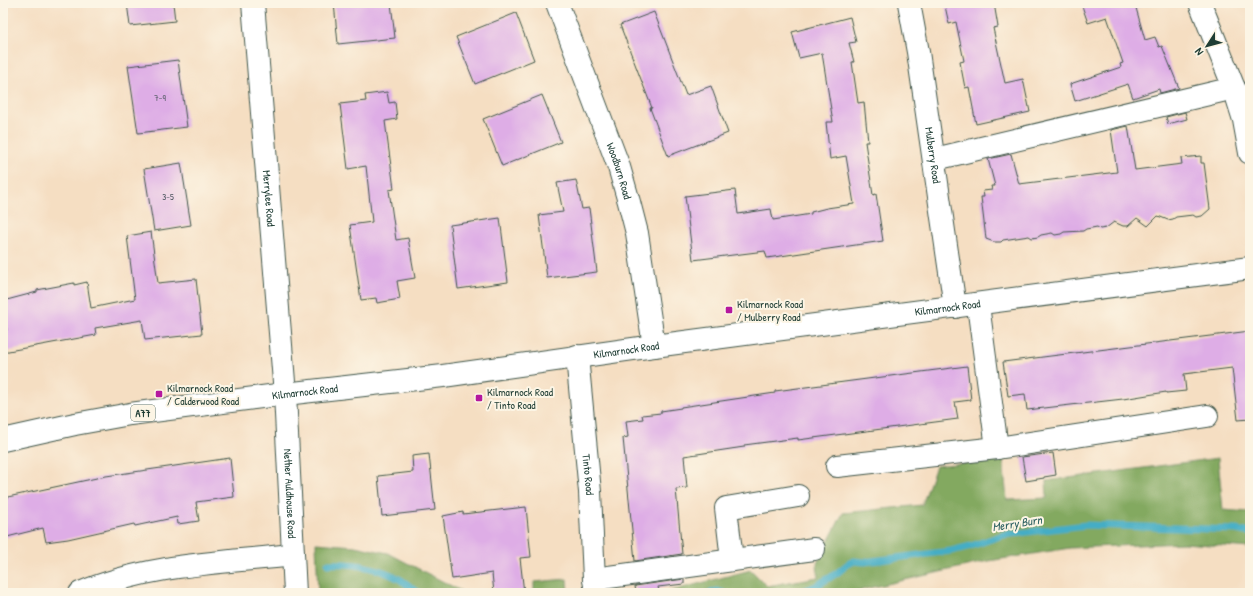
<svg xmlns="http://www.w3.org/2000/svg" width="1253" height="596" font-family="'Patrick Hand',sans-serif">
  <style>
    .forest { fill: #83a960; stroke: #51734a }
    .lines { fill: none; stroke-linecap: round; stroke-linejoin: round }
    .stream { stroke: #45adc5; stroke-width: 7 }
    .building { fill: #deade6 }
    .minor-casing { stroke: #3f5549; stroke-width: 24 }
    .major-casing { stroke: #3f5549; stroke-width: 24 }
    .minor { stroke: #fff; stroke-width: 22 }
    .major { stroke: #fff; stroke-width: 22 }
    .poi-dot { fill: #b5179e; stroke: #fcf5e5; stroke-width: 1.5 }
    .labels { text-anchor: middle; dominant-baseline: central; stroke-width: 4; stroke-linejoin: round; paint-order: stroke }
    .number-label { font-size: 9px; fill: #4f5960 }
    .shield { fill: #fcf5e5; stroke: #617469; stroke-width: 1 }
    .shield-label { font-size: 10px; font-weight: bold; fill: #1f3d34 }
    .street-label { font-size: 11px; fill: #1f3d34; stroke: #fcf5e5 }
    .poi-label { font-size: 11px; fill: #1f3d34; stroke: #fcf5e5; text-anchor: start }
    .water-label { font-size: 12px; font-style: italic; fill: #2a5f60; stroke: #fcf5e5 }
  </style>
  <rect width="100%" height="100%" fill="#fcf5e5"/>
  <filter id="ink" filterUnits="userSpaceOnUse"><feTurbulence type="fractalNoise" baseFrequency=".025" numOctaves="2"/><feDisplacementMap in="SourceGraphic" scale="8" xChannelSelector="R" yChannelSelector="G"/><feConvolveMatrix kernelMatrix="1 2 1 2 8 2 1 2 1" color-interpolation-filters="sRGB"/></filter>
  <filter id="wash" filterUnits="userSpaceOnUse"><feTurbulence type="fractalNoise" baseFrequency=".012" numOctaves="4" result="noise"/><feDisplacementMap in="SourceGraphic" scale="16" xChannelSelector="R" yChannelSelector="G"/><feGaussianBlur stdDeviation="0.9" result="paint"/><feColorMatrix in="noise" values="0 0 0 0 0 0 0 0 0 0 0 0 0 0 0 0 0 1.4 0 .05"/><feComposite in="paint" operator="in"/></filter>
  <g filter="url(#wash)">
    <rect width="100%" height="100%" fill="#f5dec2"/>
    <path class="forest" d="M 1218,458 L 1223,510 L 1250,512 L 1250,548 L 1184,543 L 1070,548 L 989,561 L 865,589 L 854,593 L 663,593 L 751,570 L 767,586 L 818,577 L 817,563 L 843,513 L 922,505 L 936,466 L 1003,459 L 1007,500 L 1047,498 L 1046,481 Z
      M 316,543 L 355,546 L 388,553 L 465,593 L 318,593 Z
      M 567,579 L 568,593 L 534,593 L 534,582 Z"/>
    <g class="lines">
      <path class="stream" d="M 328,564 C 353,563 380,568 401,580 C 407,584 413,589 419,593
        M 711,593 L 717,591 L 724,593
        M 799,593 L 816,586 L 837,573 L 848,564 L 854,561 L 864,562 L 951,551 L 971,546 L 1003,535 L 1086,525 L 1236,530 L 1250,533"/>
    </g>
    <g id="blocks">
      <path class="building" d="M 127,3 L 173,3 L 175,21 L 130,26 Z
        M 334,3 L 391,3 L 395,38 L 338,44 Z
        M 963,3 L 994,3 L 998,27 L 993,28 L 1005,83 L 1023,79 L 1030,112 L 976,124 L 969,87 L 965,88 L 960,62 L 964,61 L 956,22 L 949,24 L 945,6 Z
        M 1081,3 L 1139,3 L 1140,7 L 1136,8 L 1145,40 L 1155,37 L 1159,47 L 1162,46 L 1179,88 L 1160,93 L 1159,89 L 1133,98 L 1128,84 L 1075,101 L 1070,84 L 1121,67 L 1120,64 L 1123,63 L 1107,17 L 1088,23 Z
        M 654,12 L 686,95 L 711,86 L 728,133 L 668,156 L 650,108 L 652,108 L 620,25 Z
        M 516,13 L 534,60 L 475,84 L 456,37 Z
        M 850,17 L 856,42 L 849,43 L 854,62 L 852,62 L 858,103 L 864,102 L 868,142 L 865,142 L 873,195 L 876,194 L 883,241 L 767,258 L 765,251 L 693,260 L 685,196 L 735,190 L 738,214 L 771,209 L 773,220 L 811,214 L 811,212 L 827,208 L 854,204 L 846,156 L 830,159 L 826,122 L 833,122 L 822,53 L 799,58 L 792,32 Z
        M 178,60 L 187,127 L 138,133 L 128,66 Z
        M 387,92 L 389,103 L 395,102 L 397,119 L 385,121 L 394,189 L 389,190 L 396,240 L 408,238 L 415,278 L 397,281 L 400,299 L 377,303 L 376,298 L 361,300 L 350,225 L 372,222 L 366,166 L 348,169 L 340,104 L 366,101 L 365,95 Z
        M 542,95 L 561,142 L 502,166 L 483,119 Z
        M 1185,112 L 1187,119 L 1168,124 L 1166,117 Z
        M 1128,126 L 1135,170 L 1182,164 L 1181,158 L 1201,156 L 1201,163 L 1204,163 L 1210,209 L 1202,216 L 1196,217 L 1193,215 L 1176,217 L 1173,219 L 1168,220 L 1158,216 L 1148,226 L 1137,218 L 1128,226 L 1123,226 L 1114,222 L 1106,228 L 1100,229 L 1097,227 L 1086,229 L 1083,231 L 1064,232 L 1061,234 L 1055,235 L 1052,233 L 1041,235 L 1038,237 L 1032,238 L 1029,236 L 1003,240 L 1001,242 L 994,242 L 986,239 L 981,197 L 984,197 L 983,191 L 992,190 L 991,186 L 995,186 L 988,159 L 1011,154 L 1019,184 L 1117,172 L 1111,130 Z
        M 181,163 L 191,225 L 154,231 L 144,169 Z
        M 576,180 L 582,209 L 589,208 L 597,272 L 547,278 L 539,215 L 563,212 L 557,183 Z
        M 500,218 L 508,282 L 458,289 L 450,225 Z
        M 151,232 L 158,283 L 196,279 L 202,334 L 145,340 L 142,320 L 95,328 L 96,335 L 3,352 L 3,331 L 7,330 L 3,314 L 3,301 L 37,292 L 37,290 L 74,283 L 74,285 L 87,282 L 91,308 L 135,299 L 127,236 Z
        M 1250,331 L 1250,419 L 1238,420 L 1232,368 L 1184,374 L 1186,391 L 1166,393 L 1166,392 L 1123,399 L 1027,410 L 1025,394 L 1008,396 L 1003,362 Z
        M 967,366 L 971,400 L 955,402 L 958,419 L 798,440 L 798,438 L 744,445 L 744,447 L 684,456 L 687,488 L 676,489 L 682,554 L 635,561 L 623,438 L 628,437 L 626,421 L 643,419 L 642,415 L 661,413 L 661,411 L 681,408 L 681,407 L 775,393 L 775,391 Z
        M 1053,453 L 1056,475 L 1044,477 L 1044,478 L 1026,481 L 1022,457 Z
        M 429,454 L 435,510 L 382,516 L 378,476 L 413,472 L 412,456 Z
        M 230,458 L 234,497 L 196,502 L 199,521 L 178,524 L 177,517 L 135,526 L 134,524 L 68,539 L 46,542 L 43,528 L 3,538 L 3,498 L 106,476 Z
        M 526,507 L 531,557 L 520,558 L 524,593 L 494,593 L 492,573 L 452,579 L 443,516 L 463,512 L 463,514 Z
        M 684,579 L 684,584 L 658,587 L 659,591 L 636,593 L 635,586 Z"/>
    </g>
  </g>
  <g filter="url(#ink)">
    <use href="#blocks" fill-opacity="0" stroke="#3f5549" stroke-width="1"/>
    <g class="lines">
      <g class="minor-casing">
        <g id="minor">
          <path id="s1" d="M 557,3 L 619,167 L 629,202 L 637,233 L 654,346"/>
          <path id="s2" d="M 909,3 L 918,52 L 955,307"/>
          <path d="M 1200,3 L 1234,88 L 1244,120 L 1250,153"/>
          <path d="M 935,159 L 1234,88"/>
          <path d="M 978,305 L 997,448"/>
          <path id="s3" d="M 577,356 L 590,492 L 594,579 L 596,593"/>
          <path d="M 837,466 L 997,448 L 1207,416"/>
          <path d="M 732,560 L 726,508 L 798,496"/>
          <path d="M 594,579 L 814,549"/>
          <path d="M 80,593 C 147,564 222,563 293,555"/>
        </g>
      </g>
      <g class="major-casing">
        <g id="major">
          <path id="s4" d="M 253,3 L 285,394 L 295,593"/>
          <path id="s5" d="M 3,440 L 75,424 L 130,414 L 285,394 L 443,376 L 654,346 L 1250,268"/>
        </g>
      </g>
      <use href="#minor" class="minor"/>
      <use href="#major" class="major"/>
    </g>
  </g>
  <g class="poi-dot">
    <rect x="725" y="306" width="8" height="8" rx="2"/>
    <rect x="155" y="390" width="8" height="8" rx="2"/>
    <rect x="475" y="394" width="8" height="8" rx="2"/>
  </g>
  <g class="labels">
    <g class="number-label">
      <text x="160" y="98">7-9</text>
      <text x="168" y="197">3-5</text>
    </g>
    <rect class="shield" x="131" y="405" width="24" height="16" rx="3"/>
    <g class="shield-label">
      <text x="143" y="413">A77</text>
    </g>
    <g class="street-label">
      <text stroke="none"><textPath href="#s2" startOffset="154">Mulberry Road</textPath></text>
      <text stroke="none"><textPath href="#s1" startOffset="179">Woodburn Road</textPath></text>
      <text stroke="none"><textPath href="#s4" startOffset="196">Merrylee Road</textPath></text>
      <text stroke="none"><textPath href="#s5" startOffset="954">Kilmarnock Road</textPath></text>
      <text stroke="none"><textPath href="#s5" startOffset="630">Kilmarnock Road</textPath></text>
      <text stroke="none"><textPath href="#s5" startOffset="306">Kilmarnock Road</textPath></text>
      <text stroke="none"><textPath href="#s3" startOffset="119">Tinto Road</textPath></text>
      <text stroke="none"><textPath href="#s4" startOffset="492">Nether Auldhouse Road</textPath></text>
    </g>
    <g class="poi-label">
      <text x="737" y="304">Kilmarnock Road<tspan x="737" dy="13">/ Mulberry Road</tspan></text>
      <text x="167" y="388">Kilmarnock Road<tspan x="167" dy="13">/ Calderwood Road</tspan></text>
      <text x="487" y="392">Kilmarnock Road<tspan x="487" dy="13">/ Tinto Road</tspan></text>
    </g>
    <g class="water-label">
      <text transform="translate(1017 523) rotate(-9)">Merry Burn</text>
    </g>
  </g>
  <rect width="1253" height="596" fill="none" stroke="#fcf5e5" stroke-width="16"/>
  <g transform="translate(1207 46) rotate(234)" stroke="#fcf5e5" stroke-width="3" paint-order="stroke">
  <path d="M0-3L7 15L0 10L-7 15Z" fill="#1f3d34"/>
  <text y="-6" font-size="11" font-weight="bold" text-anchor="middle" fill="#1f3d34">N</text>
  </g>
</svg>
